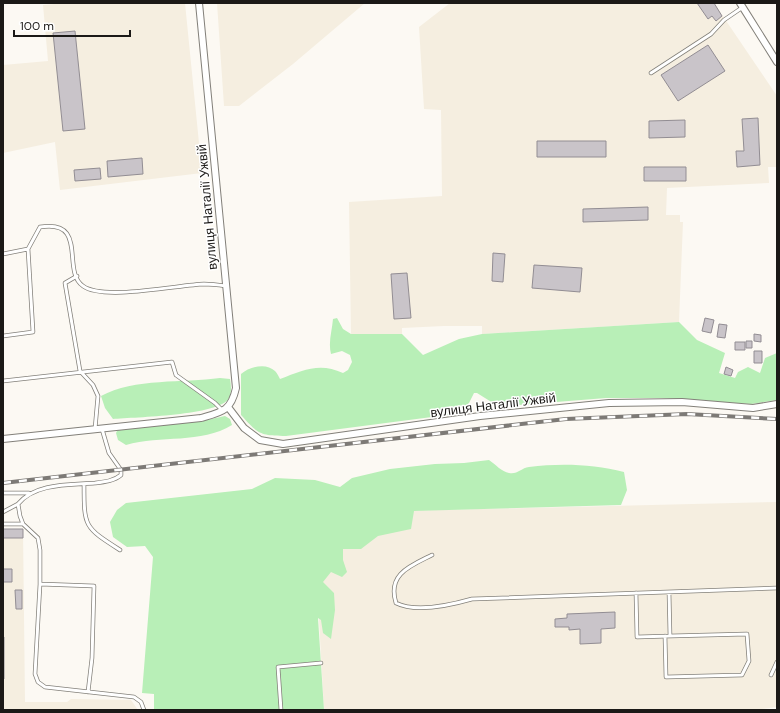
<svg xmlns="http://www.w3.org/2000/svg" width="780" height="713" font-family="'DM Sans',sans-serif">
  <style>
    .built { fill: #f5eee0 }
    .green { fill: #b8efb7 }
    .building { fill: #c9c4c9; stroke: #928d93 }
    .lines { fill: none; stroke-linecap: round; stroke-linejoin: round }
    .lane-casing { stroke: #83807a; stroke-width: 4.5 }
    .street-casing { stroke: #83807a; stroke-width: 8 }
    .lane { stroke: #fff; stroke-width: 3 }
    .street { stroke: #fff; stroke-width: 6 }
    .rail-casing { stroke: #7d7a76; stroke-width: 4 }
    .rail { stroke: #fff; stroke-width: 2.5; stroke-dasharray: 8; stroke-linecap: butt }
    .labels { text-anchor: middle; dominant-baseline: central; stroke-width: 3; stroke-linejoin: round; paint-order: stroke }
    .street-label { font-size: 13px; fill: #1b1917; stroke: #fff }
  </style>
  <rect width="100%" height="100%" fill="#fcf9f3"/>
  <path class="built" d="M 65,3 L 185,3 L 202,173 L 60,190 L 55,142 L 3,153 L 3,65 L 48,61 L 43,5 Z
    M 217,3 L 365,3 L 293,64 L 239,106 L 224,106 Z
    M 450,3 L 714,3 L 777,96 L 777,167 L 768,167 L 769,183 L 667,188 L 666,215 L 680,215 L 680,222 L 683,222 L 679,322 L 482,334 L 482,326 L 444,326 L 402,328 L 402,334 L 351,334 L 349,202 L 442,196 L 441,110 L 424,109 L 419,27 Z
    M 777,502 L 777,707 L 753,710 L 324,710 L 313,513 Z
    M 3,529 L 23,529 L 25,702 L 67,702 L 71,699 L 131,700 L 138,710 L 3,710 Z"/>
  <path class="green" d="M 337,318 L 343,329 L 351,334 L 402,334 L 423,355 L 459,339 L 482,334 L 679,322 L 697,340 L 725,353 L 719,373 L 735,378 L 738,372 L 748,367 L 760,373 L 765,358 L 777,353 L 777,400 L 751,404 L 661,398 L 606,398 L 519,405 L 493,403 L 477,393 L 474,393 L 469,403 L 455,414 L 286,436 C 260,435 259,435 241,415 L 241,374 C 249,367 266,362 275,371 C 277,373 279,377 280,379 C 303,370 320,362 343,373 L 348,370 L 352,362 L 350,355 L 342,351 L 331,354 C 328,342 332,331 333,319 Z
    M 220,378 L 230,379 C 231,385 232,392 229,398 C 219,416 135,417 113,419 L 105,408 L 101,396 C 134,378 184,383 220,378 Z
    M 225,416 L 230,419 L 232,425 C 201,444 161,435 126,445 L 118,440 L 116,433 L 118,429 L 202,421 Z
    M 489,460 C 495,464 502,472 509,473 C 517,475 521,468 529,467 C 560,463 593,464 624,472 L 627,490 L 621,505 L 414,511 L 411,529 L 378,536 L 361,549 L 343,549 L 343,560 L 347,572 L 342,577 L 331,572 L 323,582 L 334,593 L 335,610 L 331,639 L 323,633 L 321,620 L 318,618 L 324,710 L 154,710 L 154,694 L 142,693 L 153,557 L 145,546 L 127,547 L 113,537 L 110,522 L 117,510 L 126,503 L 252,489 L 275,478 L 315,480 L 340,487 L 352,478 L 390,469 L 435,464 L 464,463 Z"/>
  <path class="building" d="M 697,3 L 714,3 L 722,16 L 716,21 L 712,16 L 708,19 Z
    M 75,31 L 85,129 L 63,131 L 53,33 Z
    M 708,45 L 725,71 L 678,101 L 661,75 Z
    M 758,118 L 760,165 L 737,167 L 736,151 L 744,151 L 742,119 Z
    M 685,120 L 685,137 L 649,138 L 649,121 Z
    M 537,141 L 606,141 L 606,157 L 537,157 Z
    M 142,158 L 143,174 L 108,177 L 107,161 Z
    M 644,167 L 686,167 L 686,181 L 644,181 Z
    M 100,168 L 101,179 L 75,181 L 74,170 Z
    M 648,207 L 648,220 L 583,222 L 583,209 Z
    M 493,253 L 505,254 L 503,282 L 492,281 Z
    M 534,265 L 582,268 L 580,292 L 532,288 Z
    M 407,273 L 411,318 L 394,319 L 391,274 Z
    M 705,318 L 714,320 L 711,333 L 702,331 Z
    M 719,324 L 727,325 L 725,338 L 717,337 Z
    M 754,334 L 761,335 L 761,342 L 754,341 Z
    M 746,341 L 752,341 L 752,348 L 746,348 Z
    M 735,342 L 745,342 L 745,350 L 735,350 Z
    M 754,351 L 762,351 L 762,363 L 754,363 Z
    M 726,367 L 733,370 L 731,376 L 724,374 Z
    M 3,529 L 23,529 L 23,538 L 3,538 Z
    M 3,569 L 12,569 L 12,582 L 3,582 Z
    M 15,590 L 22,590 L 22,609 L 16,609 Z
    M 615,612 L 615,628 L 601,629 L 601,643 L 580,644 L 580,629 L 569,630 L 569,627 L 555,627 L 555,619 L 567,618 L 567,614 Z
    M 3,637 L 4,637 L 4,679 L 3,679 Z"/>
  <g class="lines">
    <g class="lane-casing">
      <path id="lane" d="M 651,73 L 711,34 L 724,20 L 743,7
        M 3,254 L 28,249 L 40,227 C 89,219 61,271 83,286 C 103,301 178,285 204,284 C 211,284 219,285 226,286
        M 77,276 L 65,283 L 80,371 L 93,385 L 98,396 L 95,429
        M 3,336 L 33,332 L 28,249
        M 3,381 L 172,362 L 176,375 L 215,403 L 222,410
        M 102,429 L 109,453 L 121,470 L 121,475 C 114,481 104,482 95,483 C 69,485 35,483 18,504 L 20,516 L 23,524 L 38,538 L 40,550 L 40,584 L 35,674 L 38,682 L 45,687 L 134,697 L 141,702 L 144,710
        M 84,484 C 84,527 84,527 120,550
        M 3,493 L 29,493
        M 3,512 L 18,504
        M 3,524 L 23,524
        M 432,555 C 410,566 387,574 396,603 C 416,613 451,605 472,599 L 777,588
        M 40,584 L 94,586 L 92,658 L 88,692
        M 636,593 L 637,637 L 670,636 L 669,592
        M 665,636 L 666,677 L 742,675 L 749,661 L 747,634 L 670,636
        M 771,675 L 777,662
        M 281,710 L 278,667 L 321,663"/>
    </g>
    <g class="street-casing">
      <path id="street" d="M 740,3 L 777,62
        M 228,407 L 244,428 L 260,440 L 283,444 L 480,416 L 609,403 L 682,402 L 753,408 L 777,404
        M 3,439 L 201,418 C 222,412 231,411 236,388 L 199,3"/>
    </g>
    <use href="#lane" class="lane"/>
    <use href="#street" class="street"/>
    <g class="rail-casing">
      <path id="rail" d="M 3,483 L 566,419 L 687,414 L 777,419"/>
    </g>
    <use href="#rail" class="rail"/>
  </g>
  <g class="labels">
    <g class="street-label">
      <text transform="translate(207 207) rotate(-95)">вулиця Наталії Ужвій</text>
      <text transform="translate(493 405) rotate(-7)">вулиця Наталії Ужвій</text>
    </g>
  </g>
  <rect width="780" height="713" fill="none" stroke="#1b1917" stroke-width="8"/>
  <path d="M14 30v6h116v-6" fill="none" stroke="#1b1917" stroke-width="2"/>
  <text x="20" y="30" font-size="12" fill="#1b1917" stroke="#ffffff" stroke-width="3" paint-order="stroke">100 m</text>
</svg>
